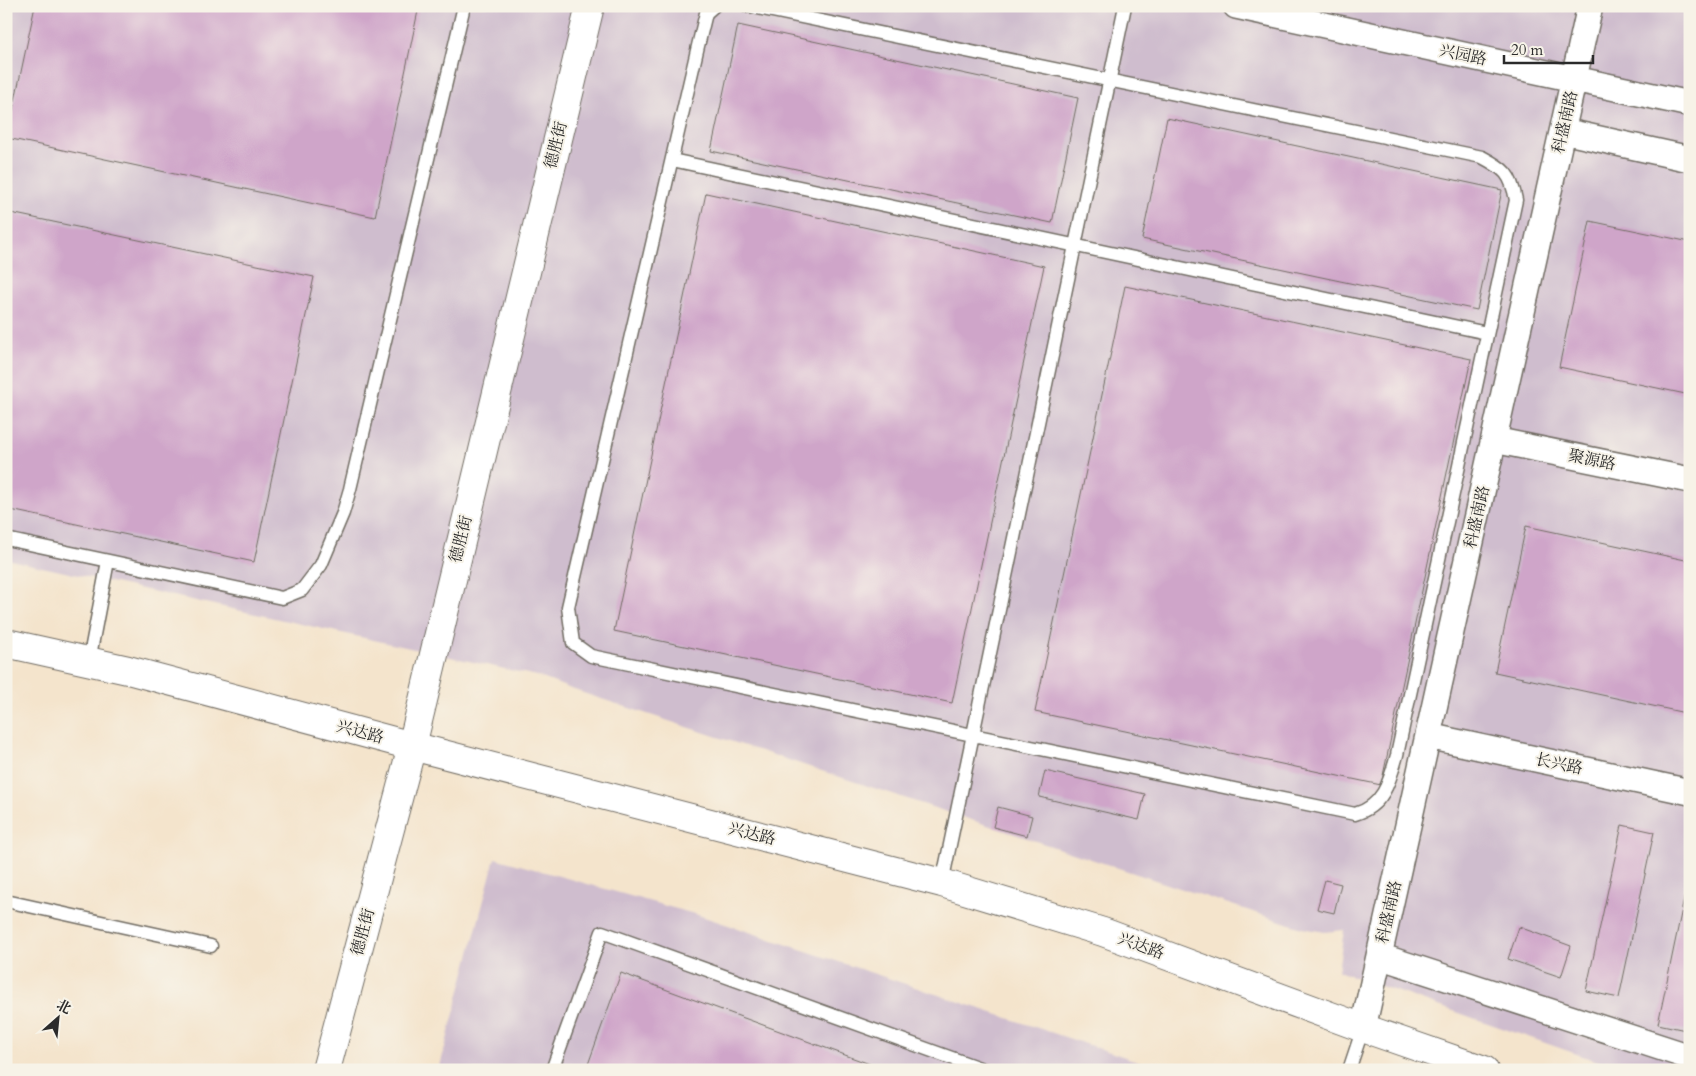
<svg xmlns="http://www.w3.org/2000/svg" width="1696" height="1076" font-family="Cardo,'Noto Serif SC',serif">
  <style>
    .industrial { fill: #cfbdce }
    .building { fill: #cfa5c9 }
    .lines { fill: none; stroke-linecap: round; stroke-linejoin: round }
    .service-casing { stroke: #716c63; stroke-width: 15 }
    .minor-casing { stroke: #716c63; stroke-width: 28 }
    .tertiary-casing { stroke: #716c63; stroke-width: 30 }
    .service { stroke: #fff; stroke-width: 12 }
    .minor { stroke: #fff; stroke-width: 25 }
    .tertiary { stroke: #fff; stroke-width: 28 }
    .labels { text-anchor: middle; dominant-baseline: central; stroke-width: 4; stroke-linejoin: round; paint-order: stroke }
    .street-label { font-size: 16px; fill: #2b2b2b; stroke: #f7f3e8 }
  </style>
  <rect width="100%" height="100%" fill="#f7f3e8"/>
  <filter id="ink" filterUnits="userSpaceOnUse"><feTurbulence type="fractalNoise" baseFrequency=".02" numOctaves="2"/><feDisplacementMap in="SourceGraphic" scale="10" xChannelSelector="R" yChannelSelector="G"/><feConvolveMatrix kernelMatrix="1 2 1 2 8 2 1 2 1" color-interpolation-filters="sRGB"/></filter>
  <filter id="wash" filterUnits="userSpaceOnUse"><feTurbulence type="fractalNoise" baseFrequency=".0096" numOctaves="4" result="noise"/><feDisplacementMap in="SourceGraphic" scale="20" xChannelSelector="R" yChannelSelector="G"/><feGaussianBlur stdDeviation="1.12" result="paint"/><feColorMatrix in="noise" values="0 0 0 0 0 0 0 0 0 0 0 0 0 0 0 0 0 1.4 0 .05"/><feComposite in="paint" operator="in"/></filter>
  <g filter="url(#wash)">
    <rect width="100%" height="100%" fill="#f4e4cc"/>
    <path class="industrial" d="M 6,6 L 1690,6 L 1690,1070 L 1623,1070 L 1338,971 L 1344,930 L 1325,932 L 1302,928 L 571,689 L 537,676 L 6,559 Z
      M 495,858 L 698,915 L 1164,1070 L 439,1070 Z"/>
    <g id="blocks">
      <path class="building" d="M 35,6 L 419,6 L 375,217 L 7,138 Z
        M 738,25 L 1078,98 L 1052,223 L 711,151 Z
        M 1167,118 L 1502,190 L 1477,310 L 1142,239 Z
        M 706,193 L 1044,266 L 952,703 L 614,631 Z
        M 6,212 L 314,277 L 254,562 L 6,509 Z
        M 1590,221 L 1690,242 L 1690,395 L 1559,367 Z
        M 1125,286 L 1471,359 L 1381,785 L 1035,712 Z
        M 1526,526 L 1690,561 L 1690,714 L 1495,672 Z
        M 1045,771 L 1145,794 L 1139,820 L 1039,797 Z
        M 998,807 L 1032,816 L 1027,836 L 993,827 Z
        M 1622,825 L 1654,832 L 1619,998 L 1586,991 Z
        M 1689,875 L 1690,875 L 1690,1031 L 1658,1024 Z
        M 1325,880 L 1341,884 L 1334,913 L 1317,909 Z
        M 1519,927 L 1571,946 L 1561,977 L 1508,959 Z
        M 621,973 L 886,1070 L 586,1070 Z"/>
    </g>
  </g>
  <g filter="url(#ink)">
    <use href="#blocks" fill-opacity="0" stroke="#716c63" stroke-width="1"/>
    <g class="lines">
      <g class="service-casing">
        <path id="service" d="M 714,6 L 706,13 L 698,46 L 568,607 L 573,643 L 591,656 L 1355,814 C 1384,806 1390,780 1397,755 L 1516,200 C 1511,174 1505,169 1482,157 L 748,6
          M 672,160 L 1487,333
          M 6,539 L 282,598 L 302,590 L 321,565 L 343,513 L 350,489 L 464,6
          M 89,661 L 108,561
          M 942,883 L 1125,6
          M 6,901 L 211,946
          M 552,1070 L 602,932 L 985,1070
          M 1349,1070 L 1363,1028"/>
      </g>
      <g class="minor-casing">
        <path id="minor" d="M 1236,6 L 1690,104
          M 1563,131 L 1690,159
          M 1494,440 L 1690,480
          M 1428,736 L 1690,792
          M 1379,956 L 1690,1057
          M 1363,1028 L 1590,6"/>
      </g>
      <g class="tertiary-casing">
        <path id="tertiary" d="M 6,643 L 128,670 L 412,746 L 942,883 L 1103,932 L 1363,1028 L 1484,1070
          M 326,1070 L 412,746 L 590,6"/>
      </g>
      <use href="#service" class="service"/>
      <use href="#minor" class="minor"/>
      <use href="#tertiary" class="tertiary"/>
    </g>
  </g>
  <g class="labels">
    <g class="street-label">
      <text transform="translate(1463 55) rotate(12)">兴园路</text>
      <text transform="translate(1565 122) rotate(-77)">科盛南路</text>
      <text transform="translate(556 145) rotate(-76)">德胜街</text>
      <text transform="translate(1592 460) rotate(12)">聚源路</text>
      <text transform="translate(1477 517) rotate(-77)">科盛南路</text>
      <text transform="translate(461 539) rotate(-76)">德胜街</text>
      <text transform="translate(360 732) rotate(15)">兴达路</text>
      <text transform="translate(1559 764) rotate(12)">长兴路</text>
      <text transform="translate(752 834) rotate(14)">兴达路</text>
      <text transform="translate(1389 912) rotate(-77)">科盛南路</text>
      <text transform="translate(363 932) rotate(-75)">德胜街</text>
      <text transform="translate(1141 946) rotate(20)">兴达路</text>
    </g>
  </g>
  <rect width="1696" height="1076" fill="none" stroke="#f7f3e8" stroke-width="25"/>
  <g transform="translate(58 1018) rotate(27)" stroke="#f7f3e8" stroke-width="4" paint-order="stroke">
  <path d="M0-4L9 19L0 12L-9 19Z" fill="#2b2b2b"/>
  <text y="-8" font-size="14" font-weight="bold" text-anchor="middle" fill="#2b2b2b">北</text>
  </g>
  <path d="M1504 55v8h89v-8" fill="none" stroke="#2b2b2b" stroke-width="2.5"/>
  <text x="1511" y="55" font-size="15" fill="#2b2b2b" stroke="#f7f3e8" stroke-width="4" paint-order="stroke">20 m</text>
</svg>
